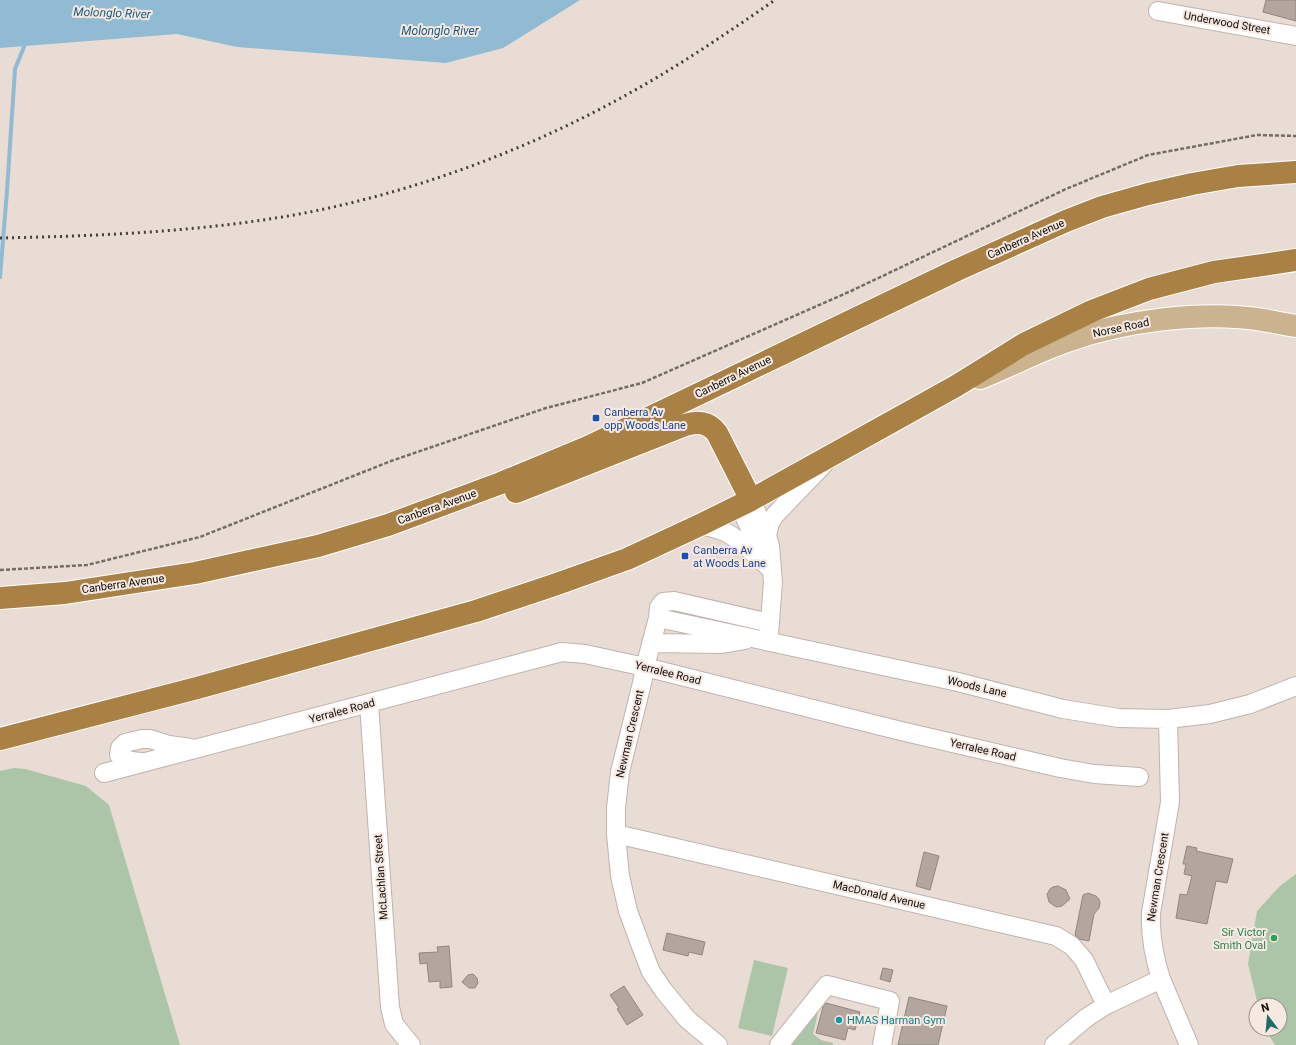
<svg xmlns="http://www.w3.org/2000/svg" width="1296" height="1045" font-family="Roboto,sans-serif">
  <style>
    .green { fill: #acc4a8 }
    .water { fill: #91bad3 }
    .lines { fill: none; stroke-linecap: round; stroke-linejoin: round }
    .stream { stroke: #91bad3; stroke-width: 4 }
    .building { fill: #b2a69f; stroke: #928680 }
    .minor-casing { stroke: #bfb3ac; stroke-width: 20 }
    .major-casing { stroke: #fff; stroke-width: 24 }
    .highway-casing { stroke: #fff; stroke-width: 24 }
    .path { stroke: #746c67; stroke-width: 2.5; stroke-dasharray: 4 2; stroke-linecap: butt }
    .minor { stroke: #fff; stroke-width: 18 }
    .major { stroke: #cbb38f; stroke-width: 22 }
    .highway { stroke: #a98145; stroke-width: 22 }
    .rail { stroke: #453e3b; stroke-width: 3; stroke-dasharray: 2 4; stroke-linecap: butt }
    .transit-dot { fill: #1a4fb4; stroke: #f6e9e2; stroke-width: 1.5 }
    .leisure-dot { fill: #2e9e5b; stroke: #f6e9e2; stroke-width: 1.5 }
    .culture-dot { fill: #0f9aa8; stroke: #f6e9e2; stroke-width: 1.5 }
    .labels { text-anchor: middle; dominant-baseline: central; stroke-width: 4; stroke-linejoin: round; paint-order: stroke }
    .street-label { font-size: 11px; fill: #0f0a08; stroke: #f6e9e2 }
    .transit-label { font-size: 11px; fill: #164399; stroke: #f6e9e2; text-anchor: start }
    .leisure-label { font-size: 11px; fill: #27864d; stroke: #f6e9e2; text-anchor: end }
    .culture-label { font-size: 11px; fill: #0d838f; stroke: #f6e9e2; text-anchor: start }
    .water-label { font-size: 12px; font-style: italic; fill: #155b7e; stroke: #f6e9e2 }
  </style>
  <rect width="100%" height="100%" fill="#e9dcd5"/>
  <path class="green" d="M 14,768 L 25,769 L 86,786 L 109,805 L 180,1045 L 0,1045 L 0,771 Z
    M 1296,874 L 1296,1045 L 1275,1045 L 1265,1029 L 1280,1029 L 1280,1005 L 1258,1005 L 1248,964 L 1257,911 L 1280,886 Z
    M 754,960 L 788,968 L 772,1036 L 738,1028 Z
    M 819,1008 L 813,1034 L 821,1040 L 833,1043 L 833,1045 L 785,1045 Z"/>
  <path class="water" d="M 0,0 L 580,0 L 503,48 L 446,63 L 237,47 L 177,34 L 0,48 Z"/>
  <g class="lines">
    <path class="stream" d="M 0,277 L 7,191 L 15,69 L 26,42"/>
  </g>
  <path class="building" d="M 1266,0 L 1296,0 L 1296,21 L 1263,12 Z
    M 1187,846 L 1197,848 L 1196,851 L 1233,859 L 1227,883 L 1216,881 L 1207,924 L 1176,918 L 1180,894 L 1187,895 L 1192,876 L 1184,874 L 1186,864 L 1183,864 Z
    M 924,852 L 939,856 L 930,890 L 916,886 Z
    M 1058,886 L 1066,890 L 1070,899 L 1062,906 L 1057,907 L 1053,905 L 1049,902 L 1047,894 L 1050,889 L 1053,887 Z
    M 1088,893 L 1096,896 L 1099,899 L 1100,903 L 1099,908 L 1094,914 L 1089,941 L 1079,939 L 1075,935 L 1083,895 Z
    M 667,933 L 705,942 L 702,955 L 689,952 L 688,956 L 663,950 Z
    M 449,946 L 452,987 L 440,988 L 440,981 L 429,982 L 427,963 L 420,964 L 419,953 L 438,952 L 437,947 Z
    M 883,968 L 893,970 L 890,982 L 880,979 Z
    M 473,974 L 477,978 L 478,983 L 475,988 L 469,988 L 462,982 L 468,975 Z
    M 624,986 L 643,1015 L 627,1025 L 617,1009 L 619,1008 L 610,995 Z
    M 909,997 L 947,1006 L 938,1045 L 898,1045 Z
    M 826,1003 L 860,1012 L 855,1030 L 848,1028 L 845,1040 L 816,1033 L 823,1007 Z"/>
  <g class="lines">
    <g class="minor-casing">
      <path id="minor" d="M 1158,11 L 1296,36
        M 751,500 L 767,535 L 770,546 L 773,582 L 769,635
        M 739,505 L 753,535 L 767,558
        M 700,525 C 709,527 719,529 727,533 C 744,542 758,558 772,570
        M 767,535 L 770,523 L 775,515 L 824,464
        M 658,618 L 958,682 L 1063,709 L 1119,718 L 1168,719 L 1210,714 L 1250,704 L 1296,686
        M 651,643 L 722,644 L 745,640
        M 369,704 L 390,1007 L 394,1024 L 411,1045
        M 142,762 C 133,761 125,761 119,755 L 120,748 L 125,743 L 142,739 L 150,739 L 169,745 L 191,748
        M 104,773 L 562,652 L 585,654 L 645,667 L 901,731 L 1060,768 L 1094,774 L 1139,777
        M 616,834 L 1056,936 L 1072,946 L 1084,960 L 1106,1005
        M 1161,979 L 1189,1045
        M 718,1045 L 687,1019 L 664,991 L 651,972 L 642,949 L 628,911 L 620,876 L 616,834 L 616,808 L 620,772 L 642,683 L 645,667 L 658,618 L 659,607 L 663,602 L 674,601 L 770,623
        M 779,1045 L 827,985 L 890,1001 L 882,1045
        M 1054,1045 L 1086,1018 L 1106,1005 L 1161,979 C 1154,957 1150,936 1151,913 L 1170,802 L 1168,719"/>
    </g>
    <g class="major-casing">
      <path id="major" d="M 980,378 C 1011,366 1039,350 1070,340 C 1124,321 1200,311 1257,319 C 1270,321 1283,324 1296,326"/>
    </g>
    <g class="highway-casing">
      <path id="highway" d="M 516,492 L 685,425 C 697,421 709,422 717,433 L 751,500
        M 0,598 L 65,593 L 195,573 L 318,546 L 388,525 L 501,483 L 588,447 L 957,270 L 1066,221 L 1102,207 L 1148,194 L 1192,184 L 1238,176 L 1296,172
        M 0,739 L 197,688 L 476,611 L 554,585 L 627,559 L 700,525 L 751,500 L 956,386 L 1024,344 L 1092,311 L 1149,289 L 1214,272 L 1296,260"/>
    </g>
    <path class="path" d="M 0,570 L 87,565 L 200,537 L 391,461 L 546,408 L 642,383 L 851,291 L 1066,189 L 1148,155 L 1257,135 L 1296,136"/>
    <use href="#minor" class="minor"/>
    <use href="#major" class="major"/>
    <use href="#highway" class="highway"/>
    <path class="rail" d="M 0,238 C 99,236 196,232 294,215 C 409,194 526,151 628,94 C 679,66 727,33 775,0"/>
  </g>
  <g class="transit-dot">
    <rect x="592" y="414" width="8" height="8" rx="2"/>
    <rect x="681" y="552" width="8" height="8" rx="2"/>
  </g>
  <circle class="leisure-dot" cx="1274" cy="938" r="4"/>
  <circle class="culture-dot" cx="839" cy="1020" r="4"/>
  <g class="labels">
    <g class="street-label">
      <text transform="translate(1227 23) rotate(10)">Underwood Street</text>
      <text transform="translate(1026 239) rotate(-24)">Canberra Avenue</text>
      <text transform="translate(1121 328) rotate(-12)">Norse Road</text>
      <text transform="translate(733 377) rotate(-26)">Canberra Avenue</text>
      <text transform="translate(437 507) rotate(-20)">Canberra Avenue</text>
      <text transform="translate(123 584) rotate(-8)">Canberra Avenue</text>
      <text transform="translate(668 673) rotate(14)">Yerralee Road</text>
      <text transform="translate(977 687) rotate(13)">Woods Lane</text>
      <text transform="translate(342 711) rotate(-15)">Yerralee Road</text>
      <text transform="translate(630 734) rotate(-77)">Newman Crescent</text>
      <text transform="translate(983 750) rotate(13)">Yerralee Road</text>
      <text transform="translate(381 877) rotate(-94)">McLachlan Street</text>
      <text transform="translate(1158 877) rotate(-81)">Newman Crescent</text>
      <text transform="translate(879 895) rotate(13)">MacDonald Avenue</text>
    </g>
    <g class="transit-label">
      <text x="604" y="412">Canberra Av<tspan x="604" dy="13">opp Woods Lane</tspan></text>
      <text x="693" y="550">Canberra Av<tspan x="693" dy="13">at Woods Lane</tspan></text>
    </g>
    <g class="leisure-label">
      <text x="1266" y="932">Sir Victor<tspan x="1266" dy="13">Smith Oval</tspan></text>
    </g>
    <g class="culture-label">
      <text x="847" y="1020">HMAS Harman Gym</text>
    </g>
    <g class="water-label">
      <text transform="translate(112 13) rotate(2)">Molonglo River</text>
      <text x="440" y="31">Molonglo River</text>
    </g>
  </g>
  <g transform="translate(1268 1017) rotate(344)"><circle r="19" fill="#f6e9e2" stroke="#9a908b"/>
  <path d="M0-3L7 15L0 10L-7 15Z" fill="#206b67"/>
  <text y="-6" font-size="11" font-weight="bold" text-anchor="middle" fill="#0f0a08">N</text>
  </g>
</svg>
